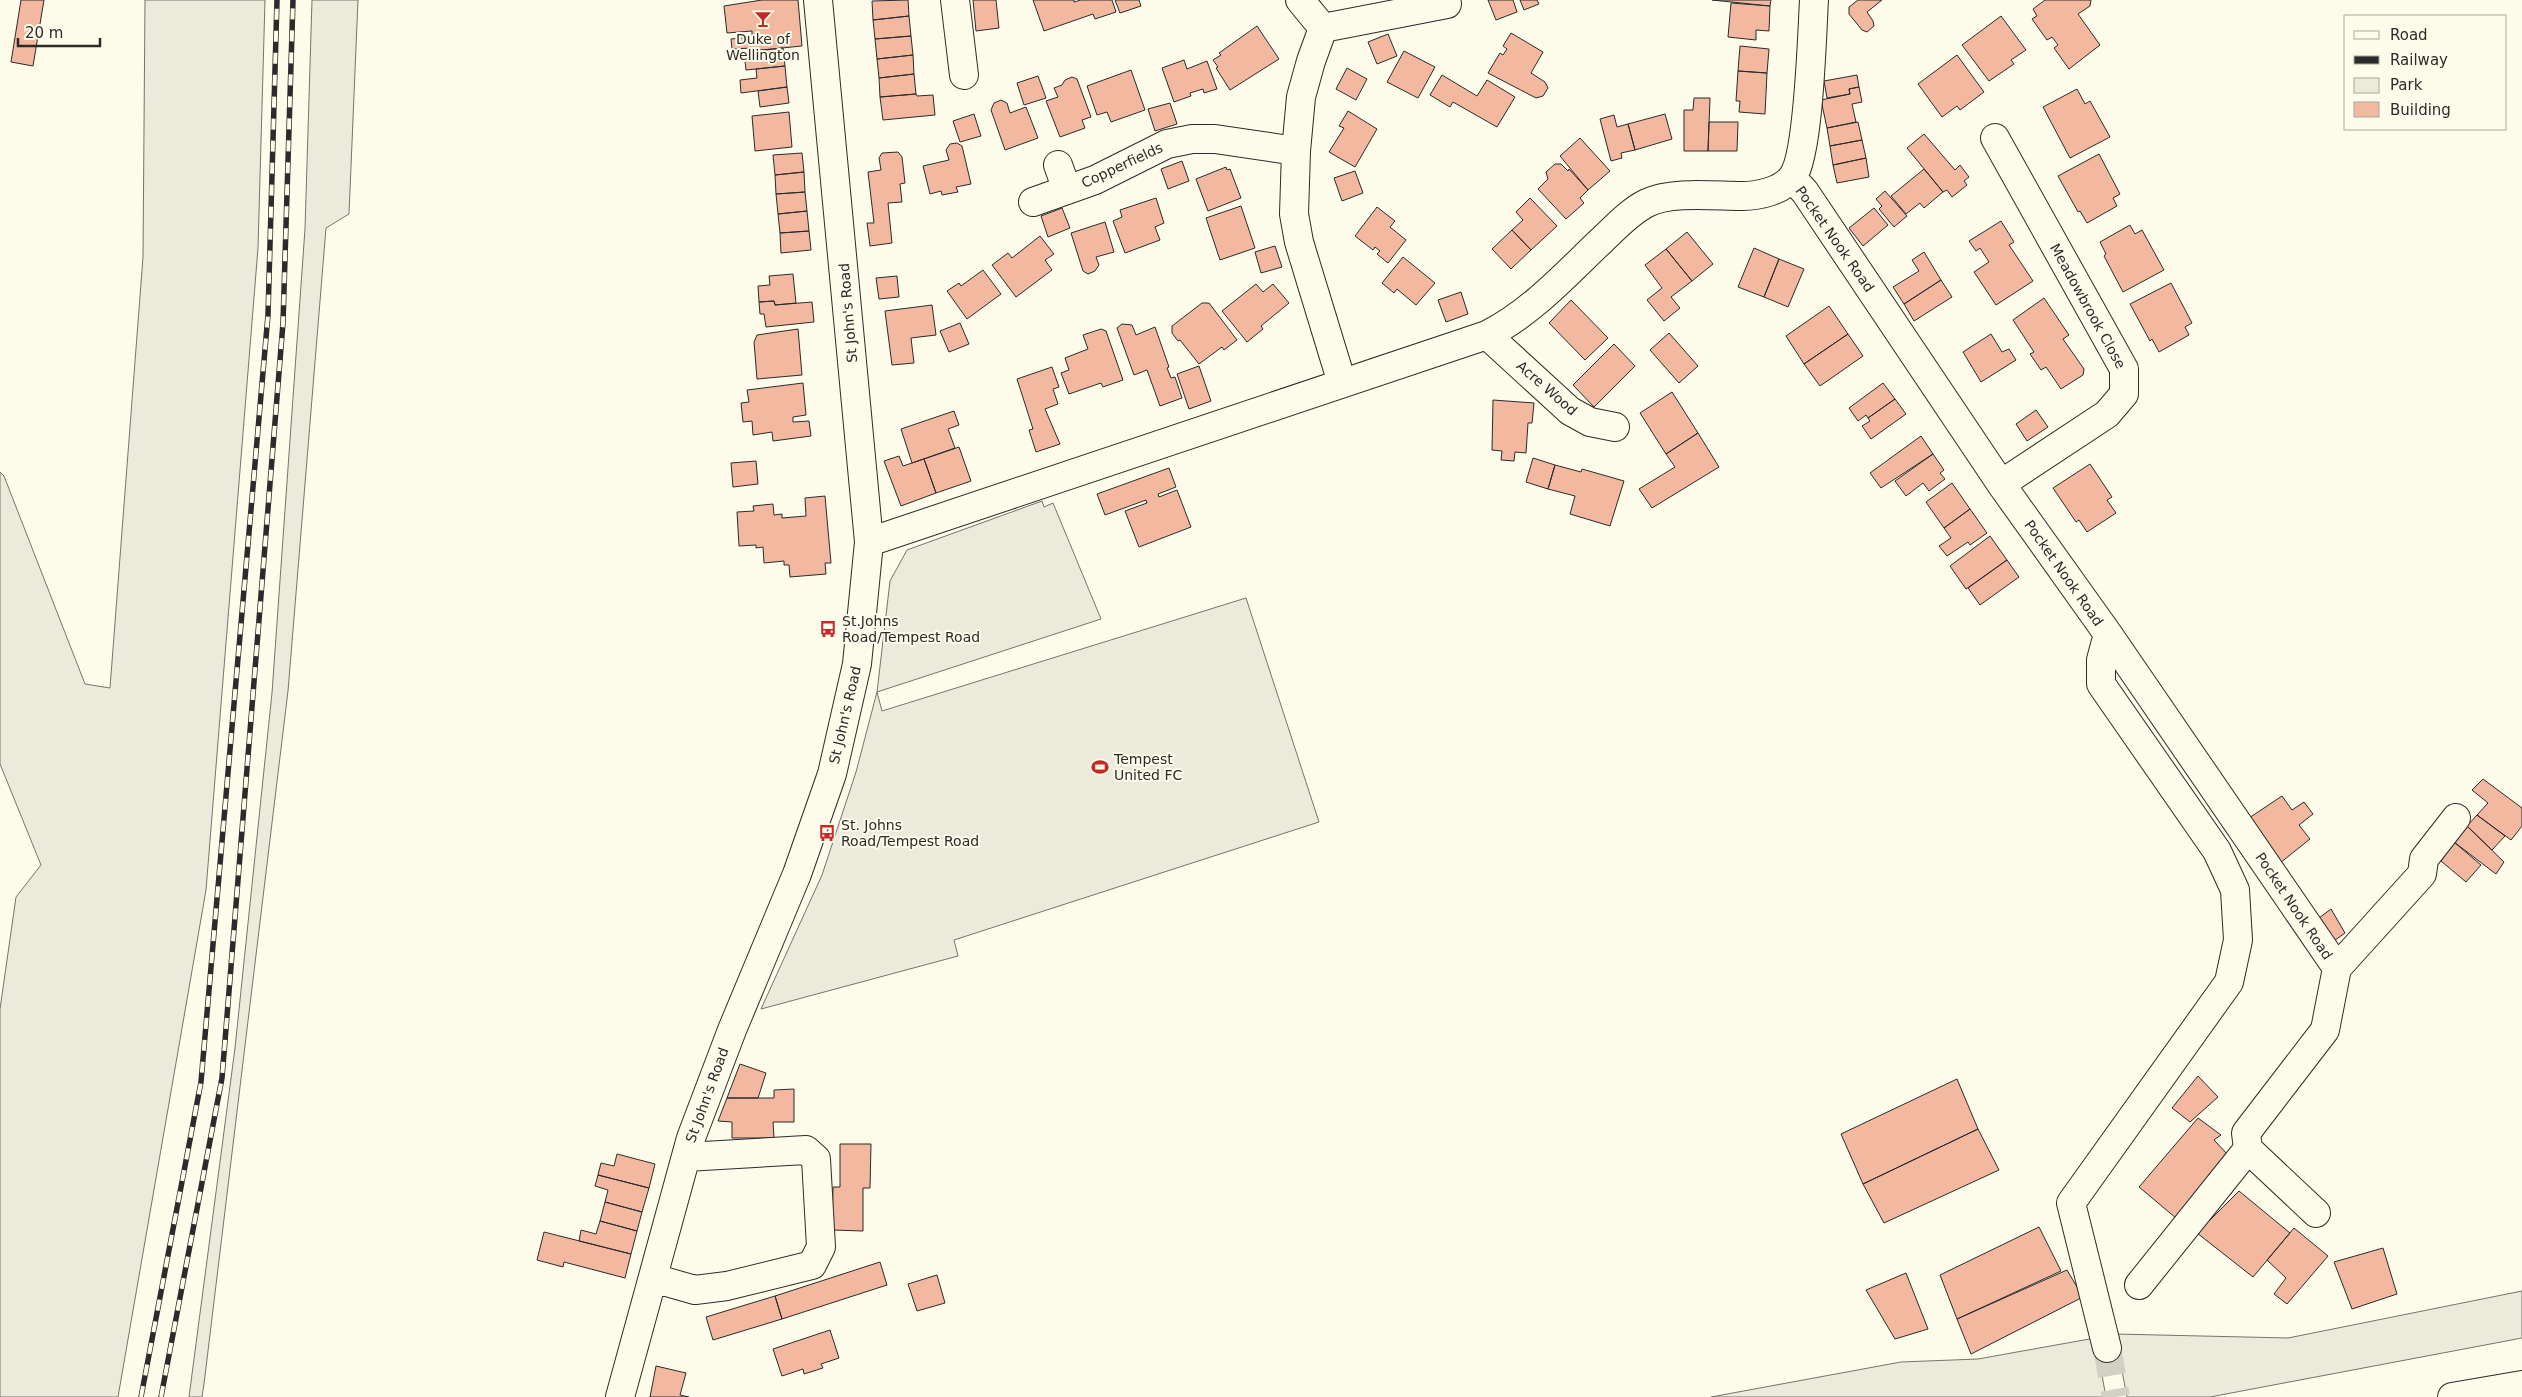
<svg xmlns="http://www.w3.org/2000/svg" width="2522" height="1397" font-family="'DejaVu Sans',sans-serif">
  <style>
    .green { fill: #ecebdb; stroke: #74746e }
    .building { fill: #f2b8a0; stroke: #2b2b2b }
    .lines { fill: none; stroke-linecap: round; stroke-linejoin: round }
    .minor-tunnel { stroke: #d3d1c4; stroke-width: 28; stroke-dasharray: 28 14; stroke-linecap: butt }
    .minor-casing { stroke: #2b2b2b; stroke-width: 30 }
    .highway-casing { stroke: #2b2b2b; stroke-width: 30 }
    .minor { stroke: #fdfbea; stroke-width: 28 }
    .highway { stroke: #fdfbea; stroke-width: 28 }
    .rail-casing { stroke: #2b2b2b; stroke-width: 5.5 }
    .rail { stroke: #fdfbea; stroke-width: 4; stroke-dasharray: 11; stroke-linecap: butt }
    .labels { text-anchor: middle; dominant-baseline: central; stroke-width: 4; stroke-linejoin: round; paint-order: stroke }
    .poi-label { font-size: 14px; fill: #2b2b2b; stroke: #fdfbea; text-anchor: start }
    .street-label { font-size: 14px; fill: #2b2b2b; stroke: #fdfbea }
  </style>
  <rect width="100%" height="100%" fill="#fdfbea"/>
  <path class="green" d="M 145,0 L 265,0 L 258,248 L 206,890 L 118,1397 L 0,1397 L 0,1009 L 16,897 L 41,865 L 0,764 L 0,472 L 4,476 L 85,684 L 110,688 L 143,257 Z
    M 312,0 L 358,0 L 349,214 L 326,228 L 288,691 L 204,1384 L 202,1397 L 189,1397 L 235,1048 L 272,693 L 305,229 Z
    M 1042,501 L 1044,507 L 1053,503 L 1101,619 L 877,692 L 882,711 L 1246,598 L 1319,822 L 954,940 L 958,956 L 761,1009 L 822,875 L 856,772 L 877,692 L 890,581 L 907,550 Z
    M 2522,1291 L 2522,1338 L 2210,1397 L 2127,1397 L 2115,1334 L 2288,1338 Z
    M 2095,1338 L 2106,1397 L 1711,1397 L 1901,1362 L 1978,1359 Z"/>
  <path class="building" d="M 21,0 L 44,0 L 33,66 L 11,62 Z
    M 762,0 L 798,0 L 802,46 L 752,51 L 752,48 L 732,49 L 731,39 L 752,37 L 752,31 L 727,33 L 724,6 Z
    M 908,0 L 909,16 L 873,20 L 872,1 Z
    M 973,0 L 996,0 L 999,28 L 976,31 Z
    M 1033,0 L 1074,0 L 1074,2 L 1081,0 L 1112,0 L 1116,12 L 1095,19 L 1093,14 L 1044,31 Z
    M 1115,0 L 1139,0 L 1141,6 L 1120,13 Z
    M 1488,0 L 1513,0 L 1517,12 L 1496,20 Z
    M 1520,0 L 1537,0 L 1539,4 L 1524,10 Z
    M 1712,0 L 1771,0 L 1770,6 Z
    M 1858,0 L 1882,0 L 1867,12 L 1873,21 L 1874,26 L 1867,32 L 1862,30 L 1849,14 L 1849,7 Z
    M 2045,0 L 2091,0 L 2090,6 L 2078,14 L 2100,45 L 2069,69 L 2054,48 L 2058,45 L 2052,37 L 2047,40 L 2032,19 L 2037,16 L 2033,9 Z
    M 1731,3 L 1770,6 L 1769,31 L 1756,30 L 1756,40 L 1728,37 Z
    M 909,16 L 911,36 L 875,39 L 873,20 Z
    M 2001,16 L 2026,50 L 2011,60 L 2014,64 L 1989,81 L 1962,45 Z
    M 1257,26 L 1279,59 L 1230,90 L 1216,68 L 1218,67 L 1213,60 L 1221,55 L 1219,53 Z
    M 1511,33 L 1543,52 L 1531,73 L 1545,82 L 1548,88 L 1543,96 L 1536,98 L 1488,73 L 1500,53 L 1503,55 L 1507,49 L 1503,46 Z
    M 1388,34 L 1397,56 L 1377,64 L 1368,42 Z
    M 911,36 L 913,55 L 877,59 L 875,39 Z
    M 1740,46 L 1769,49 L 1767,73 L 1738,71 Z
    M 783,48 L 785,66 L 746,70 L 744,52 Z
    M 1404,51 L 1435,67 L 1418,98 L 1387,82 Z
    M 913,55 L 914,74 L 879,78 L 877,59 Z
    M 1957,55 L 1984,92 L 1960,110 L 1957,106 L 1942,117 L 1918,84 Z
    M 1184,60 L 1187,69 L 1207,61 L 1217,89 L 1204,93 L 1203,89 L 1190,93 L 1191,96 L 1174,102 L 1162,68 Z
    M 785,66 L 787,87 L 741,93 L 740,80 L 757,78 L 756,69 Z
    M 1347,68 L 1367,79 L 1356,100 L 1336,89 Z
    M 1131,70 L 1145,110 L 1111,122 L 1107,112 L 1097,115 L 1087,86 Z
    M 1738,71 L 1767,73 L 1765,114 L 1739,112 L 1740,101 L 1736,101 Z
    M 914,74 L 916,94 L 880,97 L 879,78 Z
    M 1442,75 L 1477,96 L 1487,80 L 1515,97 L 1497,127 L 1453,102 L 1450,107 L 1430,95 Z
    M 1857,75 L 1859,87 L 1849,89 L 1850,94 L 1827,98 L 1824,81 Z
    M 1038,76 L 1046,98 L 1024,105 L 1017,83 Z
    M 1072,77 L 1077,79 L 1091,117 L 1082,120 L 1085,128 L 1060,137 L 1046,101 L 1058,97 L 1054,88 L 1062,85 L 1065,80 Z
    M 787,87 L 789,103 L 760,107 L 758,91 Z
    M 1859,87 L 1862,102 L 1852,104 L 1856,122 L 1827,128 L 1821,100 L 1850,94 L 1849,89 Z
    M 2077,89 L 2085,104 L 2090,101 L 2110,137 L 2070,158 L 2043,107 Z
    M 916,94 L 917,96 L 933,95 L 935,115 L 883,120 L 880,97 Z
    M 1694,98 L 1710,98 L 1708,151 L 1684,151 L 1684,110 L 1693,110 Z
    M 1001,100 L 1007,103 L 1010,113 L 1026,107 L 1038,138 L 1005,150 L 991,110 L 994,103 Z
    M 1170,103 L 1177,124 L 1155,131 L 1148,109 Z
    M 1348,111 L 1377,129 L 1355,167 L 1329,152 L 1344,128 L 1339,126 Z
    M 789,112 L 792,147 L 755,151 L 752,116 Z
    M 974,114 L 981,136 L 960,142 L 953,121 Z
    M 1665,114 L 1672,139 L 1635,150 L 1628,124 Z
    M 1614,115 L 1617,127 L 1628,124 L 1635,150 L 1621,153 L 1622,158 L 1611,161 L 1600,119 Z
    M 1709,122 L 1738,122 L 1737,151 L 1708,151 Z
    M 1858,122 L 1862,140 L 1830,146 L 1827,128 Z
    M 1924,134 L 1955,170 L 1960,165 L 1969,177 L 1964,181 L 1967,185 L 1952,197 L 1947,190 L 1943,192 L 1907,148 Z
    M 1580,138 L 1610,171 L 1588,190 L 1560,156 Z
    M 1862,140 L 1866,158 L 1833,165 L 1830,146 Z
    M 957,143 L 962,146 L 971,184 L 956,187 L 958,192 L 942,195 L 941,191 L 930,194 L 923,166 L 949,160 L 946,150 L 950,144 Z
    M 898,152 L 902,157 L 905,183 L 900,184 L 902,202 L 888,203 L 892,243 L 870,246 L 867,223 L 874,223 L 868,172 L 881,170 L 879,158 L 882,153 Z
    M 802,153 L 804,172 L 775,175 L 773,155 Z
    M 2099,154 L 2120,194 L 2113,198 L 2117,206 L 2087,223 L 2080,211 L 2078,212 L 2058,176 Z
    M 1866,158 L 1869,177 L 1837,183 L 1833,165 Z
    M 1182,161 L 1189,181 L 1168,189 L 1161,169 Z
    M 1555,164 L 1561,164 L 1568,171 L 1569,169 L 1588,190 L 1580,198 L 1584,203 L 1566,219 L 1538,189 L 1548,179 L 1546,172 Z
    M 1226,167 L 1227,170 L 1230,169 L 1241,198 L 1208,211 L 1196,179 Z
    M 1924,169 L 1943,192 L 1924,208 L 1920,203 L 1906,214 L 1891,196 Z
    M 1355,171 L 1363,193 L 1342,201 L 1334,178 Z
    M 804,172 L 805,192 L 776,194 L 775,175 Z
    M 1885,191 L 1907,216 L 1894,227 L 1879,209 L 1882,206 L 1876,199 Z
    M 805,192 L 807,211 L 778,214 L 776,194 Z
    M 1156,198 L 1164,223 L 1155,227 L 1160,240 L 1125,253 L 1113,221 L 1122,217 L 1120,210 Z
    M 1530,198 L 1557,226 L 1531,250 L 1512,230 L 1523,220 L 1516,212 Z
    M 1241,206 L 1255,248 L 1220,260 L 1206,218 Z
    M 1377,207 L 1395,221 L 1390,227 L 1406,240 L 1388,263 L 1377,254 L 1380,251 L 1375,247 L 1373,250 L 1355,236 Z
    M 1062,208 L 1070,228 L 1048,237 L 1041,216 Z
    M 1874,208 L 1888,225 L 1863,246 L 1849,228 Z
    M 807,211 L 809,231 L 780,233 L 778,214 Z
    M 2001,221 L 2014,242 L 2009,245 L 2033,281 L 1996,305 L 1974,272 L 1989,262 L 1980,248 L 1976,251 L 1969,241 Z
    M 1105,222 L 1114,252 L 1096,257 L 1099,265 L 1095,271 L 1088,274 L 1083,271 L 1071,233 Z
    M 2130,225 L 2135,234 L 2142,230 L 2164,270 L 2123,292 L 2104,256 L 2106,254 L 2100,242 Z
    M 1512,230 L 1531,250 L 1511,269 L 1492,249 Z
    M 809,231 L 811,250 L 781,253 L 780,233 Z
    M 1687,232 L 1713,264 L 1692,281 L 1666,249 Z
    M 1040,236 L 1054,254 L 1045,260 L 1052,270 L 1016,297 L 992,265 L 1008,253 L 1012,258 Z
    M 1275,246 L 1282,267 L 1261,273 L 1255,252 Z
    M 1754,248 L 1779,259 L 1764,297 L 1738,287 Z
    M 1666,249 L 1692,281 L 1671,297 L 1680,308 L 1664,321 L 1647,300 L 1662,288 L 1645,265 Z
    M 1924,252 L 1941,280 L 1904,304 L 1893,287 L 1919,271 L 1912,260 Z
    M 1403,257 L 1435,283 L 1416,305 L 1397,289 L 1394,293 L 1382,283 Z
    M 1779,259 L 1804,269 L 1788,307 L 1764,297 Z
    M 983,270 L 1001,294 L 967,319 L 947,291 L 959,283 L 961,286 Z
    M 793,274 L 796,303 L 775,305 L 774,301 L 759,302 L 758,286 L 770,285 L 769,276 Z
    M 897,276 L 899,297 L 879,299 L 876,278 Z
    M 1941,280 L 1952,297 L 1914,321 L 1904,304 Z
    M 2171,283 L 2192,323 L 2185,327 L 2189,335 L 2159,352 L 2152,339 L 2150,341 L 2130,304 Z
    M 1256,284 L 1263,292 L 1273,284 L 1289,303 L 1261,326 L 1263,329 L 1247,342 L 1222,311 Z
    M 1461,292 L 1468,314 L 1446,322 L 1438,300 Z
    M 2044,298 L 2069,335 L 2063,339 L 2084,369 L 2083,375 L 2061,389 L 2046,367 L 2041,370 L 2030,354 L 2034,352 L 2013,320 Z
    M 1571,300 L 1608,338 L 1585,360 L 1549,323 Z
    M 774,301 L 775,305 L 812,302 L 814,322 L 766,327 L 764,314 L 760,314 L 759,302 Z
    M 1202,303 L 1209,303 L 1237,340 L 1224,350 L 1222,347 L 1199,364 L 1180,340 L 1178,341 L 1172,333 L 1172,326 Z
    M 932,305 L 936,335 L 911,338 L 914,363 L 892,365 L 885,311 Z
    M 1829,306 L 1848,334 L 1804,364 L 1786,336 Z
    M 960,323 L 969,344 L 949,352 L 940,331 Z
    M 1122,324 L 1132,325 L 1136,335 L 1155,327 L 1169,367 L 1167,368 L 1171,378 L 1175,377 L 1182,398 L 1160,406 L 1147,370 L 1134,375 L 1117,328 Z
    M 798,329 L 802,375 L 757,379 L 754,342 L 757,335 Z
    M 1101,329 L 1106,331 L 1123,380 L 1103,387 L 1101,383 L 1069,394 L 1061,373 L 1069,370 L 1065,358 L 1088,349 L 1083,335 Z
    M 1669,333 L 1698,366 L 1679,383 L 1650,350 Z
    M 1848,334 L 1863,356 L 1820,386 L 1804,364 Z
    M 1991,334 L 2002,352 L 2009,349 L 2016,360 L 1981,382 L 1963,352 Z
    M 1614,344 L 1635,366 L 1594,407 L 1573,385 Z
    M 1199,366 L 1211,401 L 1189,409 L 1177,374 Z
    M 1052,367 L 1059,387 L 1053,389 L 1058,404 L 1045,409 L 1060,444 L 1036,452 L 1029,430 L 1033,429 L 1017,379 Z
    M 803,383 L 806,415 L 793,417 L 793,422 L 809,421 L 811,436 L 773,441 L 772,432 L 753,435 L 752,421 L 743,422 L 741,403 L 749,402 L 747,390 Z
    M 1883,383 L 1895,399 L 1868,418 L 1866,415 L 1858,421 L 1849,408 Z
    M 1672,392 L 1698,433 L 1666,454 L 1640,413 Z
    M 1895,399 L 1906,414 L 1871,439 L 1862,426 L 1870,421 L 1868,418 Z
    M 1493,400 L 1534,403 L 1532,423 L 1528,423 L 1526,453 L 1515,452 L 1514,461 L 1501,460 L 1502,451 L 1492,450 Z
    M 2036,410 L 2048,427 L 2027,441 L 2016,424 Z
    M 954,411 L 959,425 L 948,429 L 955,448 L 912,463 L 901,429 Z
    M 1698,433 L 1719,467 L 1652,508 L 1639,489 L 1675,467 L 1666,454 Z
    M 1921,436 L 1933,454 L 1881,488 L 1870,473 Z
    M 959,447 L 971,481 L 936,493 L 924,459 Z
    M 1933,454 L 1944,470 L 1940,473 L 1945,479 L 1929,491 L 1923,483 L 1906,496 L 1895,481 Z
    M 899,456 L 903,466 L 924,459 L 936,493 L 901,506 L 884,461 Z
    M 1533,458 L 1555,465 L 1548,489 L 1526,482 Z
    M 756,461 L 758,484 L 733,487 L 731,463 Z
    M 2090,464 L 2112,497 L 2107,500 L 2116,513 L 2087,532 L 2079,520 L 2076,522 L 2053,488 Z
    M 1555,465 L 1581,472 L 1582,469 L 1624,481 L 1610,526 L 1570,514 L 1575,496 L 1548,489 Z
    M 1169,468 L 1176,487 L 1158,494 L 1159,497 L 1177,490 L 1191,527 L 1139,547 L 1125,511 L 1147,503 L 1146,500 L 1105,515 L 1097,494 Z
    M 1952,483 L 1970,509 L 1944,528 L 1926,502 Z
    M 825,496 L 831,563 L 825,563 L 826,574 L 790,577 L 789,565 L 784,565 L 784,561 L 764,563 L 763,547 L 756,548 L 756,545 L 739,546 L 737,512 L 754,511 L 753,506 L 773,504 L 774,515 L 782,514 L 782,518 L 806,516 L 805,498 Z
    M 1970,509 L 1987,533 L 1970,545 L 1968,542 L 1947,556 L 1939,546 L 1951,538 L 1944,528 Z
    M 1990,536 L 2007,560 L 1966,589 L 1950,566 Z
    M 2007,560 L 2019,577 L 1980,605 L 1968,588 Z
    M 2483,779 L 2522,808 L 2522,826 L 2511,840 L 2477,815 L 2488,803 L 2472,790 Z
    M 2282,796 L 2292,810 L 2304,802 L 2313,814 L 2299,825 L 2310,839 L 2280,863 L 2249,818 Z
    M 2477,815 L 2505,836 L 2492,850 L 2467,826 Z
    M 2467,826 L 2504,862 L 2496,874 L 2454,842 Z
    M 2454,842 L 2481,865 L 2466,882 L 2441,861 Z
    M 2331,909 L 2345,933 L 2331,943 L 2315,921 Z
    M 740,1064 L 766,1073 L 758,1098 L 727,1098 Z
    M 2198,1076 L 2218,1097 L 2190,1122 L 2172,1108 Z
    M 1957,1079 L 1978,1129 L 1863,1184 L 1841,1134 Z
    M 794,1089 L 794,1122 L 773,1122 L 774,1138 L 732,1138 L 732,1122 L 718,1121 L 727,1098 L 774,1098 L 774,1090 Z
    M 2198,1118 L 2221,1135 L 2214,1140 L 2229,1156 L 2176,1218 L 2139,1187 Z
    M 1978,1129 L 1999,1170 L 1884,1223 L 1863,1184 Z
    M 840,1144 L 871,1144 L 870,1188 L 863,1188 L 863,1231 L 832,1230 L 833,1187 L 840,1187 Z
    M 617,1154 L 655,1164 L 649,1188 L 598,1175 L 601,1163 L 614,1166 Z
    M 598,1175 L 649,1188 L 642,1212 L 605,1202 L 608,1190 L 595,1186 Z
    M 2239,1191 L 2290,1233 L 2253,1277 L 2197,1233 Z
    M 605,1202 L 642,1212 L 637,1231 L 600,1221 Z
    M 600,1221 L 637,1231 L 631,1254 L 579,1241 L 581,1230 L 596,1234 Z
    M 2039,1227 L 2061,1271 L 1957,1319 L 1940,1275 Z
    M 2294,1228 L 2328,1256 L 2287,1304 L 2274,1294 L 2286,1278 L 2267,1260 Z
    M 544,1232 L 631,1254 L 625,1278 L 564,1262 L 563,1267 L 537,1260 Z
    M 2383,1248 L 2397,1294 L 2352,1309 L 2334,1262 Z
    M 880,1262 L 887,1285 L 782,1319 L 775,1296 Z
    M 2067,1270 L 2083,1297 L 1971,1354 L 1957,1319 Z
    M 1906,1273 L 1928,1329 L 1895,1339 L 1866,1290 Z
    M 937,1275 L 945,1303 L 917,1311 L 908,1284 Z
    M 775,1296 L 782,1319 L 713,1340 L 706,1317 Z
    M 830,1330 L 839,1358 L 821,1364 L 823,1368 L 804,1374 L 803,1369 L 782,1376 L 773,1349 Z
    M 656,1366 L 686,1373 L 680,1395 L 689,1397 L 650,1397 Z"/>
  <g class="lines">
    <path class="minor-tunnel" d="M 2107,1348 L 2116,1397"/>
    <g class="minor-casing">
      <path id="minor" d="M 955,0 L 964,75
        M 1300,0 L 1323,28 L 1311,61 L 1301,97 L 1296,151 L 1294,214 L 1299,242 L 1342,383
        M 1323,28 L 1447,4
        M 1995,138 L 2124,369 L 2124,394 L 2107,414 L 2001,484
        M 1058,165 L 1067,190
        M 1792,178 L 1805,192 L 2001,484 L 2108,634 L 2337,968
        M 1033,202 L 1095,180 L 1167,144 L 1192,139 L 1215,139 L 1296,151
        M 1487,335 L 1570,411 L 1590,422 L 1615,427
        M 869,542 L 1487,335 C 1531,313 1565,275 1601,241 C 1615,228 1629,212 1647,203 C 1671,191 1715,196 1742,196 C 1758,196 1783,191 1793,176 C 1809,153 1812,34 1814,0
        M 2316,1213 L 2248,1149 L 2246,1133 L 2325,1030 L 2337,968 L 2422,874 L 2424,859 L 2456,818
        M 653,1278 L 695,1290 L 727,1286 L 812,1265 L 821,1247 L 816,1159 L 806,1150 L 686,1157
        M 2139,1285 L 2248,1149
        M 2107,1348 L 2071,1203 L 2229,982 L 2238,940 L 2235,890 L 2217,851 L 2101,684 L 2101,660 L 2108,634
        M 620,1397 L 691,1138 L 732,1030 L 797,874 L 832,774 L 857,664 L 869,542 L 818,0"/>
    </g>
    <g class="highway-casing">
      <path id="highway" d="M 2452,1397 L 2522,1385"/>
    </g>
    <use href="#minor" class="minor"/>
    <use href="#highway" class="highway"/>
    <g class="rail-casing">
      <path id="rail" d="M 141,1397 L 201,1082 L 268,315 L 277,0
        M 161,1397 L 222,1078 L 283,323 L 293,0"/>
    </g>
    <use href="#rail" class="rail"/>
  </g>
  <defs>
    <g id="bar-bare" transform="scale(1.35)"><path d="M-6-5H6L.8 .8V4.5H3.5V6h-7V4.5H-.8V.8Z" fill="#c62828" stroke="#fdfbea" stroke-width="2.5" paint-order="stroke"/></g>
    <g id="bus-bare" transform="scale(1.35)"><path d="M-5-6H5V4H4V6H2V4H-2V6H-4V4H-5ZM-3.5-4V0h7V-4ZM-3.5 1.2v1.5H-2V1.2ZM2 1.2v1.5H3.5V1.2Z" fill="#c62828" stroke="#fdfbea" stroke-width="2.5" paint-order="stroke"/></g>
    <g id="stadium-bare" transform="scale(1.35)"><path d="M0-5a6.5 5 0 1 0 0 10a6.5 5 0 1 0 0-10ZM-3.5-1.8h7v3.6h-7Z" fill="#c62828" stroke="#fdfbea" stroke-width="2.5" paint-order="stroke"/></g>
  </defs>
  <g fill-rule="evenodd">
    <use href="#bar-bare" x="763" y="19"/>
    <use href="#bus-bare" x="828" y="629"/>
    <use href="#stadium-bare" x="1100" y="767"/>
    <use href="#bus-bare" x="827" y="833"/>
  </g>
  <g class="labels">
    <g class="poi-label">
      <text x="763" y="39" text-anchor="middle">Duke of<tspan x="763" dy="16">Wellington</tspan></text>
      <text x="842" y="621">St.Johns<tspan x="842" dy="16">Road/Tempest Road</tspan></text>
      <text x="1114" y="759">Tempest<tspan x="1114" dy="16">United FC</tspan></text>
      <text x="841" y="825">St. Johns<tspan x="841" dy="16">Road/Tempest Road</tspan></text>
    </g>
    <g class="street-label">
      <text transform="translate(1122 165) rotate(-25)">Copperfields</text>
      <text transform="translate(1835 239) rotate(55)">Pocket Nook Road</text>
      <text transform="translate(2088 306) rotate(61)">Meadowbrook Close</text>
      <text transform="translate(848 313) rotate(-95)">St John's Road</text>
      <text transform="translate(1547 388) rotate(41)">Acre Wood</text>
      <text transform="translate(2064 573) rotate(55)">Pocket Nook Road</text>
      <text transform="translate(845 715) rotate(-77)">St John's Road</text>
      <text transform="translate(2294 906) rotate(56)">Pocket Nook Road</text>
      <text transform="translate(707 1095) rotate(-70)">St John's Road</text>
    </g>
  </g>
  <rect x="2344" y="15" width="162" height="115" fill="#fdfbea" stroke="#a9a89e"/>
  <rect x="2354" y="31" width="25" height="8" fill="#fdfbea" stroke="#a9a89e"/>
  <text x="2390" y="40" font-size="15" fill="#2b2b2b">Road</text>
  <rect x="2354" y="56" width="25" height="8" fill="#2b2b2b" stroke="#a9a89e"/>
  <text x="2390" y="65" font-size="15" fill="#2b2b2b">Railway</text>
  <rect x="2354" y="78" width="25" height="15" fill="#ecebdb" stroke="#a9a89e"/>
  <text x="2390" y="90" font-size="15" fill="#2b2b2b">Park</text>
  <rect x="2354" y="102" width="25" height="15" fill="#f2b8a0" stroke="#a9a89e"/>
  <text x="2390" y="115" font-size="15" fill="#2b2b2b">Building</text>
  <path d="M18 38v8h82v-8" fill="none" stroke="#2b2b2b" stroke-width="2.5"/>
  <text x="25" y="38" font-size="15" fill="#2b2b2b" stroke="#fdfbea" stroke-width="4" paint-order="stroke">20 m</text>
</svg>
